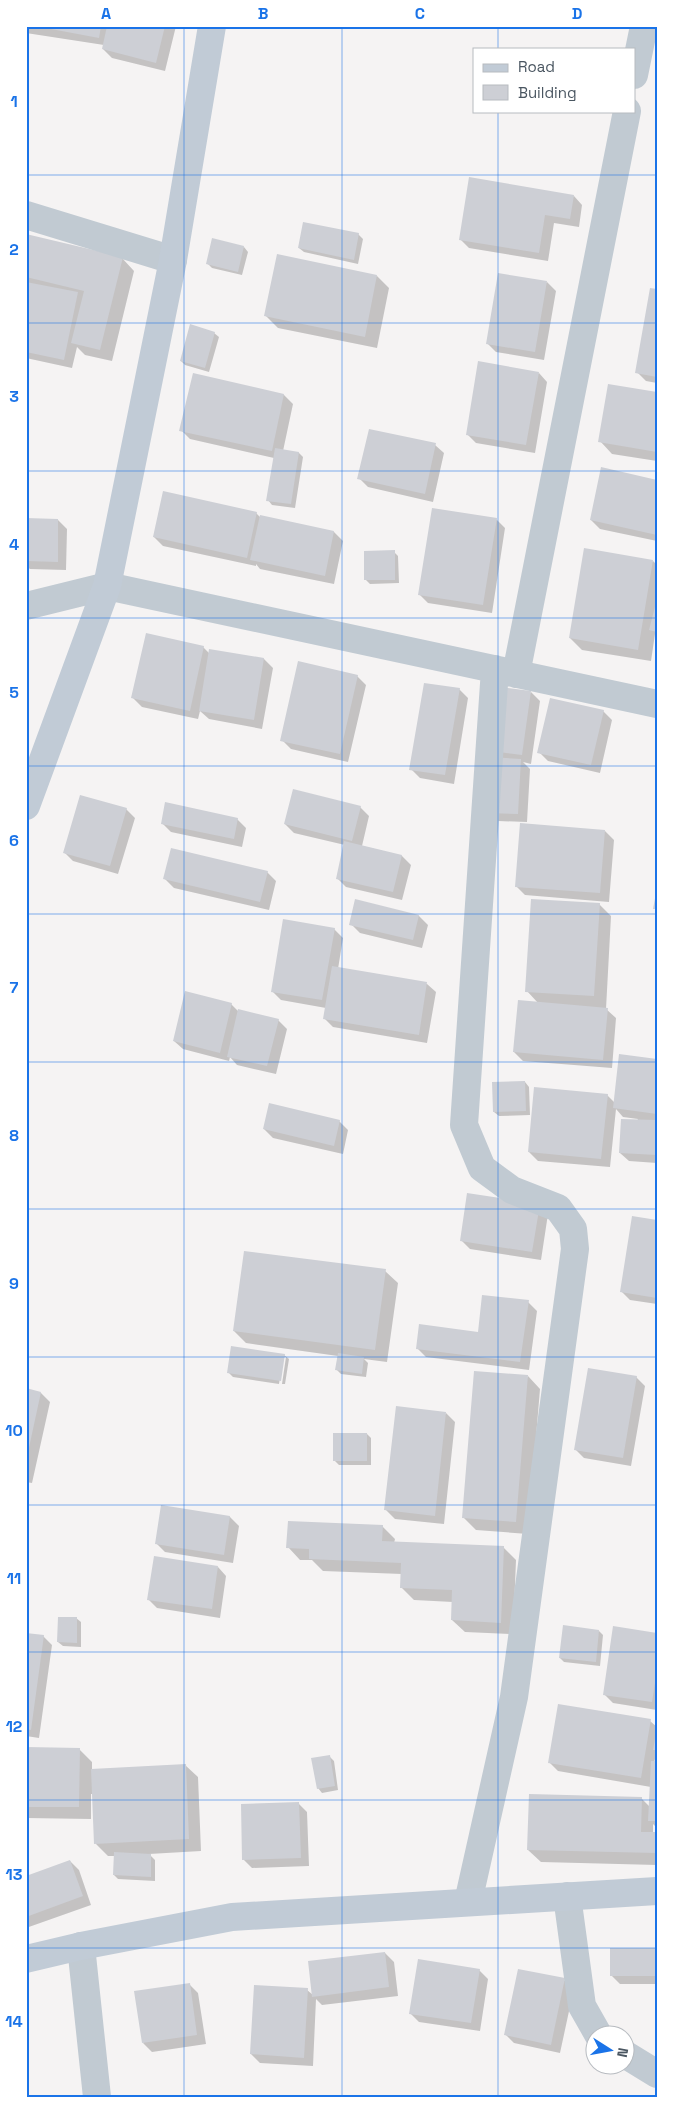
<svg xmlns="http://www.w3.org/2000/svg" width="683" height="2123" font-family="'Space Grotesk',sans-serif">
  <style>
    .shadow { fill: #0003 }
    .building { fill: #cdcfd5 }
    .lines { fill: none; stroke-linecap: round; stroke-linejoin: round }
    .street { stroke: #c1cad2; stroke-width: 28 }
    .secondary { stroke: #c1cbd6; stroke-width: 28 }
    .grid { fill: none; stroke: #1a73e8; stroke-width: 1; stroke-opacity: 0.55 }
    .neatline { fill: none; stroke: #1a73e8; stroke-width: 2 }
    .grid-label { font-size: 16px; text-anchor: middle; font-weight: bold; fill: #1a73e8 }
  </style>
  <rect width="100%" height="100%" fill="#f5f3f3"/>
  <path class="shadow" d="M 26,26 L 176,26 L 165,71 L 112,58 L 103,49 L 104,45 L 26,33 Z
    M 603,26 L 614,26 L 614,29 Z
    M 574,196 L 582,205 L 579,227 L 554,223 L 548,261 L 469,248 L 460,239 Z
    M 358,234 L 363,239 L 358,264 L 304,252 L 299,248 Z
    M 26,236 L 122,258 L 134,271 L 112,361 L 85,355 L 77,347 L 72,368 L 26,358 Z
    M 244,247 L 248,252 L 242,275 L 212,268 L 208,264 Z
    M 377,276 L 389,288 L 377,348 L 278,328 L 265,315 Z
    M 547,282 L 556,291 L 544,360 L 496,352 L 487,343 Z
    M 657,290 L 657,383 L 646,381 L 637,372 Z
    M 214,333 L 219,337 L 209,372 L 185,365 L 181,361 Z
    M 539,373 L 547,382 L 535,453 L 476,443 L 467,434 Z
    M 194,375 L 284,395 L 293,404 L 283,451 L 299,453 L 303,457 L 295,508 L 272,505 L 268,500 L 274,458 L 190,439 L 181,430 Z
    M 657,394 L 657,461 L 612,454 L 600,441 Z
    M 435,445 L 444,453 L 433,502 L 368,487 L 359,478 Z
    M 657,481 L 657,541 L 600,529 L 591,520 Z
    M 256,513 L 261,518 L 334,532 L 343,541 L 334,584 L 260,569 L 256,564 L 256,566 L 163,546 L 154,537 Z
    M 26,519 L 58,520 L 67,529 L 66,570 L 30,569 L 26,566 Z
    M 496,519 L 505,528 L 492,613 L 428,603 L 419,594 Z
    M 394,552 L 398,556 L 399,583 L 370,584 L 365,579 Z
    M 653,561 L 657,565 L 657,636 L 655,634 L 651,661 L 582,650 L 570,638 Z
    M 203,647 L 210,654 L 264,659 L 273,668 L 262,729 L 209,719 L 200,711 L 198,719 L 142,707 L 133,698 Z
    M 357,676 L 366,685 L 348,762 L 291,749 L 282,740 Z
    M 459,689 L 468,698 L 454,784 L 420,778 L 411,769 Z
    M 531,692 L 540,701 L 531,764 L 523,762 L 530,769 L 527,822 L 498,821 L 492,750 Z
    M 603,711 L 612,720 L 600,773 L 548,761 L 539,752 Z
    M 360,807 L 369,816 L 362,846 L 402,856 L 411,865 L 402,900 L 346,887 L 337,878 L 345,845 L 294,833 L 285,824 Z
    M 126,809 L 135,818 L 118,874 L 73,861 L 64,852 Z
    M 237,819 L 246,828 L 242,847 L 171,832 L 162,823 Z
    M 605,831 L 614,840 L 609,902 L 525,895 L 516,886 Z
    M 267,872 L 276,881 L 269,910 L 174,888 L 165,879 Z
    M 356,901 L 419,916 L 428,925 L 422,948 L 360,933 L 351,924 Z
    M 599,904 L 611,916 L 606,1009 L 616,1018 L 612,1068 L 523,1061 L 514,1052 L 538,1003 L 527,991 Z
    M 334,929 L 343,938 L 338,969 L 427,984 L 436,992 L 427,1043 L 333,1027 L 324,1018 L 326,1008 L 281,1000 L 272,991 Z
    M 231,1004 L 238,1011 L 278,1020 L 287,1029 L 276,1074 L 237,1065 L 230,1057 L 229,1061 L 183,1049 L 174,1041 Z
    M 657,1060 L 657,1163 L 629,1161 L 620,1153 L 638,1119 L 623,1117 L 616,1109 L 610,1167 L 538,1161 L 529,1152 L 607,1095 L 615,1103 Z
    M 525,1082 L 529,1087 L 530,1115 L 499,1116 L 494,1112 Z
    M 339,1121 L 348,1130 L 343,1154 L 273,1138 L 264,1129 Z
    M 539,1205 L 548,1214 L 541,1260 L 470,1249 L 461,1240 Z
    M 657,1222 L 657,1304 L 630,1300 L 621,1291 Z
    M 385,1271 L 398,1283 L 387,1362 L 364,1359 L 368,1363 L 366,1377 L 341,1374 L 336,1369 L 338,1356 L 246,1343 L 234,1331 Z
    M 528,1302 L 537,1311 L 529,1370 L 426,1357 L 417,1348 L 479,1333 Z
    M 284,1355 L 289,1359 L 285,1384 L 282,1384 L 286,1357 L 283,1357 L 279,1384 L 233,1377 L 228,1372 Z
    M 528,1376 L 540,1389 L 528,1534 L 476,1530 L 463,1517 Z
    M 636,1377 L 645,1386 L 631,1466 L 584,1458 L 575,1449 Z
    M 26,1390 L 41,1393 L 50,1402 L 32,1483 L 26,1482 Z
    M 446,1413 L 455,1422 L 444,1524 L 395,1519 L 386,1510 Z
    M 367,1434 L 371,1438 L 371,1465 L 339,1465 L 334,1460 Z
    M 162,1507 L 230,1517 L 239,1526 L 233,1563 L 165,1552 L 156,1543 Z
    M 382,1526 L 395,1539 L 394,1543 L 503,1547 L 516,1560 L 513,1634 L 465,1632 L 452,1620 L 453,1602 L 414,1600 L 401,1587 L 402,1574 L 323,1571 L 312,1560 L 300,1560 L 288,1547 Z
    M 218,1567 L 226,1576 L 220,1618 L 157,1608 L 148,1599 Z
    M 76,1618 L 81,1622 L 81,1647 L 63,1646 L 58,1642 Z
    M 599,1631 L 603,1635 L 600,1666 L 564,1662 L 560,1658 Z
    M 26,1634 L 43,1636 L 52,1645 L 39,1738 L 26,1736 Z
    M 657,1634 L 657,1710 L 613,1703 L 604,1694 Z
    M 650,1721 L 657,1727 L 657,1751 L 654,1763 L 657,1763 L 657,1828 L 653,1824 L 653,1833 L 657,1833 L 657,1865 L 541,1862 L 528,1850 L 641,1798 L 650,1807 L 651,1787 L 558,1771 L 549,1762 Z
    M 26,1749 L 79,1749 L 92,1762 L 92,1770 L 185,1765 L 198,1777 L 201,1851 L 149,1854 L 155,1860 L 155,1881 L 118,1879 L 114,1875 L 115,1856 L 108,1856 L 96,1844 L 93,1794 L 91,1794 L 91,1819 L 26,1818 Z
    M 329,1756 L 334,1761 L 338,1790 L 322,1793 L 318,1788 Z
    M 298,1803 L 307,1812 L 309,1866 L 252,1868 L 243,1859 Z
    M 70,1861 L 79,1870 L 91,1905 L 26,1928 L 26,1878 Z
    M 657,1949 L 657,1984 L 620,1984 L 611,1975 Z
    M 385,1953 L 394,1962 L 398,1996 L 322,2005 L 316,1999 L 313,2066 L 260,2063 L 251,2054 L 307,1990 L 313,1995 Z
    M 479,1970 L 488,1979 L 480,2031 L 419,2022 L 410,2013 Z
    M 565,1980 L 574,1988 L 560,2053 L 514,2043 L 505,2034 Z
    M 189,1984 L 198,1993 L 206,2044 L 152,2052 L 143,2043 Z"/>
  <path class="building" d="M 35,26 L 101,26 L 99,38 Z
    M 107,26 L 165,26 L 156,63 L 102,49 Z
    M 469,177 L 574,195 L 570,219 L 545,215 L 539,253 L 459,240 Z
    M 303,222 L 359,233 L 354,260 L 298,248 Z
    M 26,234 L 123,257 L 100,350 L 71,343 L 84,291 L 26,277 Z
    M 212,238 L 244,246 L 238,272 L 206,264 Z
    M 277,254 L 377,275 L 365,337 L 264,316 Z
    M 498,273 L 547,281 L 535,352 L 486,344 Z
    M 26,282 L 78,292 L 64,360 L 26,352 Z
    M 650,288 L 657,289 L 657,377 L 635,373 Z
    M 190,324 L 215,332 L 205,368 L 180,361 Z
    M 478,361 L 539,372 L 526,445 L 466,435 Z
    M 193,373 L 284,394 L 272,451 L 179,431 Z
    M 608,384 L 657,392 L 657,452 L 598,442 Z
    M 369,429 L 436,443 L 425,494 L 357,479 Z
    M 275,448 L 299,452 L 291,504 L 266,501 Z
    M 601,467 L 657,480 L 657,535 L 590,520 Z
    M 163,491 L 257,512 L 247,558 L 153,537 Z
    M 432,508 L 497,518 L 483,605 L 418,595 Z
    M 260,515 L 334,531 L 325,576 L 250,560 Z
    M 26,518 L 58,519 L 58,562 L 26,561 Z
    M 584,548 L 653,560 L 638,650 L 569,638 Z
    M 395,550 L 395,580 L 364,580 L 364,551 Z
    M 657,599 L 657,632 L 649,630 Z
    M 146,633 L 204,646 L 190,711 L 131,698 Z
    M 209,649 L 264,658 L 254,720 L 199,711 Z
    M 298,661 L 358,675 L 340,754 L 280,741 Z
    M 424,683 L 460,688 L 445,775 L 409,770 Z
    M 500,687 L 531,691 L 522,755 L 491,751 Z
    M 550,698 L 604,710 L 591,765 L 537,753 Z
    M 490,757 L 521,759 L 518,814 L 487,813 Z
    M 293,789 L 361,806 L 352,841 L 284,824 Z
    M 80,795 L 127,808 L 110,866 L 63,853 Z
    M 165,802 L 238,818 L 234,839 L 161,824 Z
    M 520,823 L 605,830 L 600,893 L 515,887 Z
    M 344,841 L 402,855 L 393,892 L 336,879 Z
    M 171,848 L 268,871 L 260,902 L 163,879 Z
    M 656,893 L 657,893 L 657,909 L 653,909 Z
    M 355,899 L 419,915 L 413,940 L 349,925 Z
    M 531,899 L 600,903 L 594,996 L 525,992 Z
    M 283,919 L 335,928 L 322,1000 L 271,992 Z
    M 332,966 L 427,982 L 419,1035 L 323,1019 Z
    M 185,991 L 232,1003 L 220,1053 L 173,1041 Z
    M 518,1000 L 608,1008 L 603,1060 L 513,1052 Z
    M 238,1009 L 279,1019 L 267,1066 L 227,1057 Z
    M 619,1054 L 657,1059 L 657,1114 L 613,1108 Z
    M 525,1081 L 526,1111 L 493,1112 L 492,1082 Z
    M 534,1087 L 608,1094 L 601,1159 L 528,1152 Z
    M 269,1103 L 340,1120 L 334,1146 L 263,1129 Z
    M 621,1119 L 657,1120 L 657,1155 L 619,1153 Z
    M 467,1193 L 540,1204 L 532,1252 L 460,1241 Z
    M 632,1216 L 657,1220 L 657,1298 L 620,1292 Z
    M 244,1251 L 386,1269 L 375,1350 L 233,1331 Z
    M 482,1295 L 529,1300 L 520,1362 L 416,1349 L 419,1324 L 478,1332 Z
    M 231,1346 L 285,1354 L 281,1381 L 227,1373 Z
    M 338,1353 L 364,1357 L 362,1374 L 335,1370 Z
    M 588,1368 L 637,1376 L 623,1458 L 574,1450 Z
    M 474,1371 L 528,1375 L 516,1522 L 462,1518 Z
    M 26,1388 L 41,1392 L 27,1457 L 26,1457 Z
    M 396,1406 L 446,1412 L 435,1516 L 384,1510 Z
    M 333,1433 L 367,1433 L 367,1461 L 333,1461 Z
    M 161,1505 L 230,1516 L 224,1555 L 155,1544 Z
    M 288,1521 L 383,1525 L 382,1541 L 504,1546 L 501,1623 L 451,1620 L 452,1590 L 400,1588 L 401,1563 L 309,1559 L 309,1549 L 286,1548 Z
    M 154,1556 L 218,1566 L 212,1609 L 147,1600 Z
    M 58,1617 L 77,1617 L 77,1643 L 57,1642 Z
    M 563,1625 L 599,1630 L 596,1662 L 559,1658 Z
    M 613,1626 L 657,1633 L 657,1670 L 652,1702 L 603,1695 Z
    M 26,1633 L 44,1635 L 31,1730 L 26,1729 Z
    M 558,1704 L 651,1719 L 641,1778 L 548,1763 Z
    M 656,1733 L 657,1733 L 657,1750 L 653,1750 Z
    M 26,1747 L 80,1748 L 79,1807 L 26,1807 Z
    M 330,1755 L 335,1786 L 317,1789 L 311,1758 Z
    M 651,1761 L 657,1761 L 657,1821 L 648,1821 Z
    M 186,1764 L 189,1839 L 94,1844 L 91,1769 Z
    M 529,1794 L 642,1797 L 641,1832 L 657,1832 L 657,1853 L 527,1850 Z
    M 299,1802 L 301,1858 L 242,1860 L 241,1804 Z
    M 114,1852 L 151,1854 L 151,1877 L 113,1875 Z
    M 70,1860 L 83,1896 L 26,1917 L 26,1876 Z
    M 610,1948 L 657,1948 L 657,1976 L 610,1976 Z
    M 385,1952 L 389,1987 L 312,1997 L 308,1961 Z
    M 418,1959 L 480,1969 L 471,2023 L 409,2014 Z
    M 518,1969 L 565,1978 L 551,2045 L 504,2035 Z
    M 190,1983 L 197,2035 L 142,2043 L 134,1991 Z
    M 254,1985 L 308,1988 L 304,2058 L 250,2054 Z"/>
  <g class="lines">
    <path class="street" d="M 634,75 L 644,26
      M 26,215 L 173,260
      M 26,606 L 107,586 L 657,704
      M 516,674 L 627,111
      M 567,1896 L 582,2006 L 599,2036
      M 468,1902 L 514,1697 L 575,1249 L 573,1229 L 558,1208 L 512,1190 L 482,1168 L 464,1125 L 495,669
      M 81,1946 L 97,2097
      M 626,2055 L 657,2074"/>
    <path class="secondary" d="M 26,806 L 107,586 L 173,260 L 212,26
      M 26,1959 L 81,1946 L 232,1917 L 657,1891"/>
  </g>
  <path class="grid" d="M 184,26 L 184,2097M 342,26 L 342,2097M 498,26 L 498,49M 498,111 L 498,2097M 26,175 L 657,175M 26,323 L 657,323M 26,471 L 657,471M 26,618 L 657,618M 26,766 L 657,766M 26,914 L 657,914M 26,1062 L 657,1062M 26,1209 L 657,1209M 26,1357 L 657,1357M 26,1505 L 657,1505M 26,1652 L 657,1652M 26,1800 L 657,1800M 26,1948 L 657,1948"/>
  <rect width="683" height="2123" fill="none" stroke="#ffffff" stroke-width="55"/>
  <rect x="473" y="48" width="162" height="65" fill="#ffffff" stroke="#b7bbc0"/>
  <rect x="483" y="64" width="25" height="8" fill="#c1cbd6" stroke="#b7bbc0"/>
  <text x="518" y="72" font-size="15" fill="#4a5661">Road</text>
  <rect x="483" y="85" width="25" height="15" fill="#cdcfd5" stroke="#b7bbc0"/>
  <text x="518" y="98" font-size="15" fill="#4a5661">Building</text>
  <g transform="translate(610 2050) rotate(101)"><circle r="24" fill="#ffffff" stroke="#b7bbc0"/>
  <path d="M0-4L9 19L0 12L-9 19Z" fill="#1a73e8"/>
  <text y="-8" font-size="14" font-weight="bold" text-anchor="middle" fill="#4a5661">N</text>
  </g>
  <rect x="28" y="28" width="628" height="2068" class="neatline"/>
  <g class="grid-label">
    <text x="106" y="19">A</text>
    <text x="263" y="19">B</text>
    <text x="420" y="19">C</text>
    <text x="577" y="19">D</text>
    <text x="14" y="107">1</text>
    <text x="14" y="255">2</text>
    <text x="14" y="402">3</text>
    <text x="14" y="550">4</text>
    <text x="14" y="698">5</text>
    <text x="14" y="846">6</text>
    <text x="14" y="993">7</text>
    <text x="14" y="1141">8</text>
    <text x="14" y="1289">9</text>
    <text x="14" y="1436">10</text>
    <text x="14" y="1584">11</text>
    <text x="14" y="1732">12</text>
    <text x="14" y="1880">13</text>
    <text x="14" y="2027">14</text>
  </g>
</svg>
